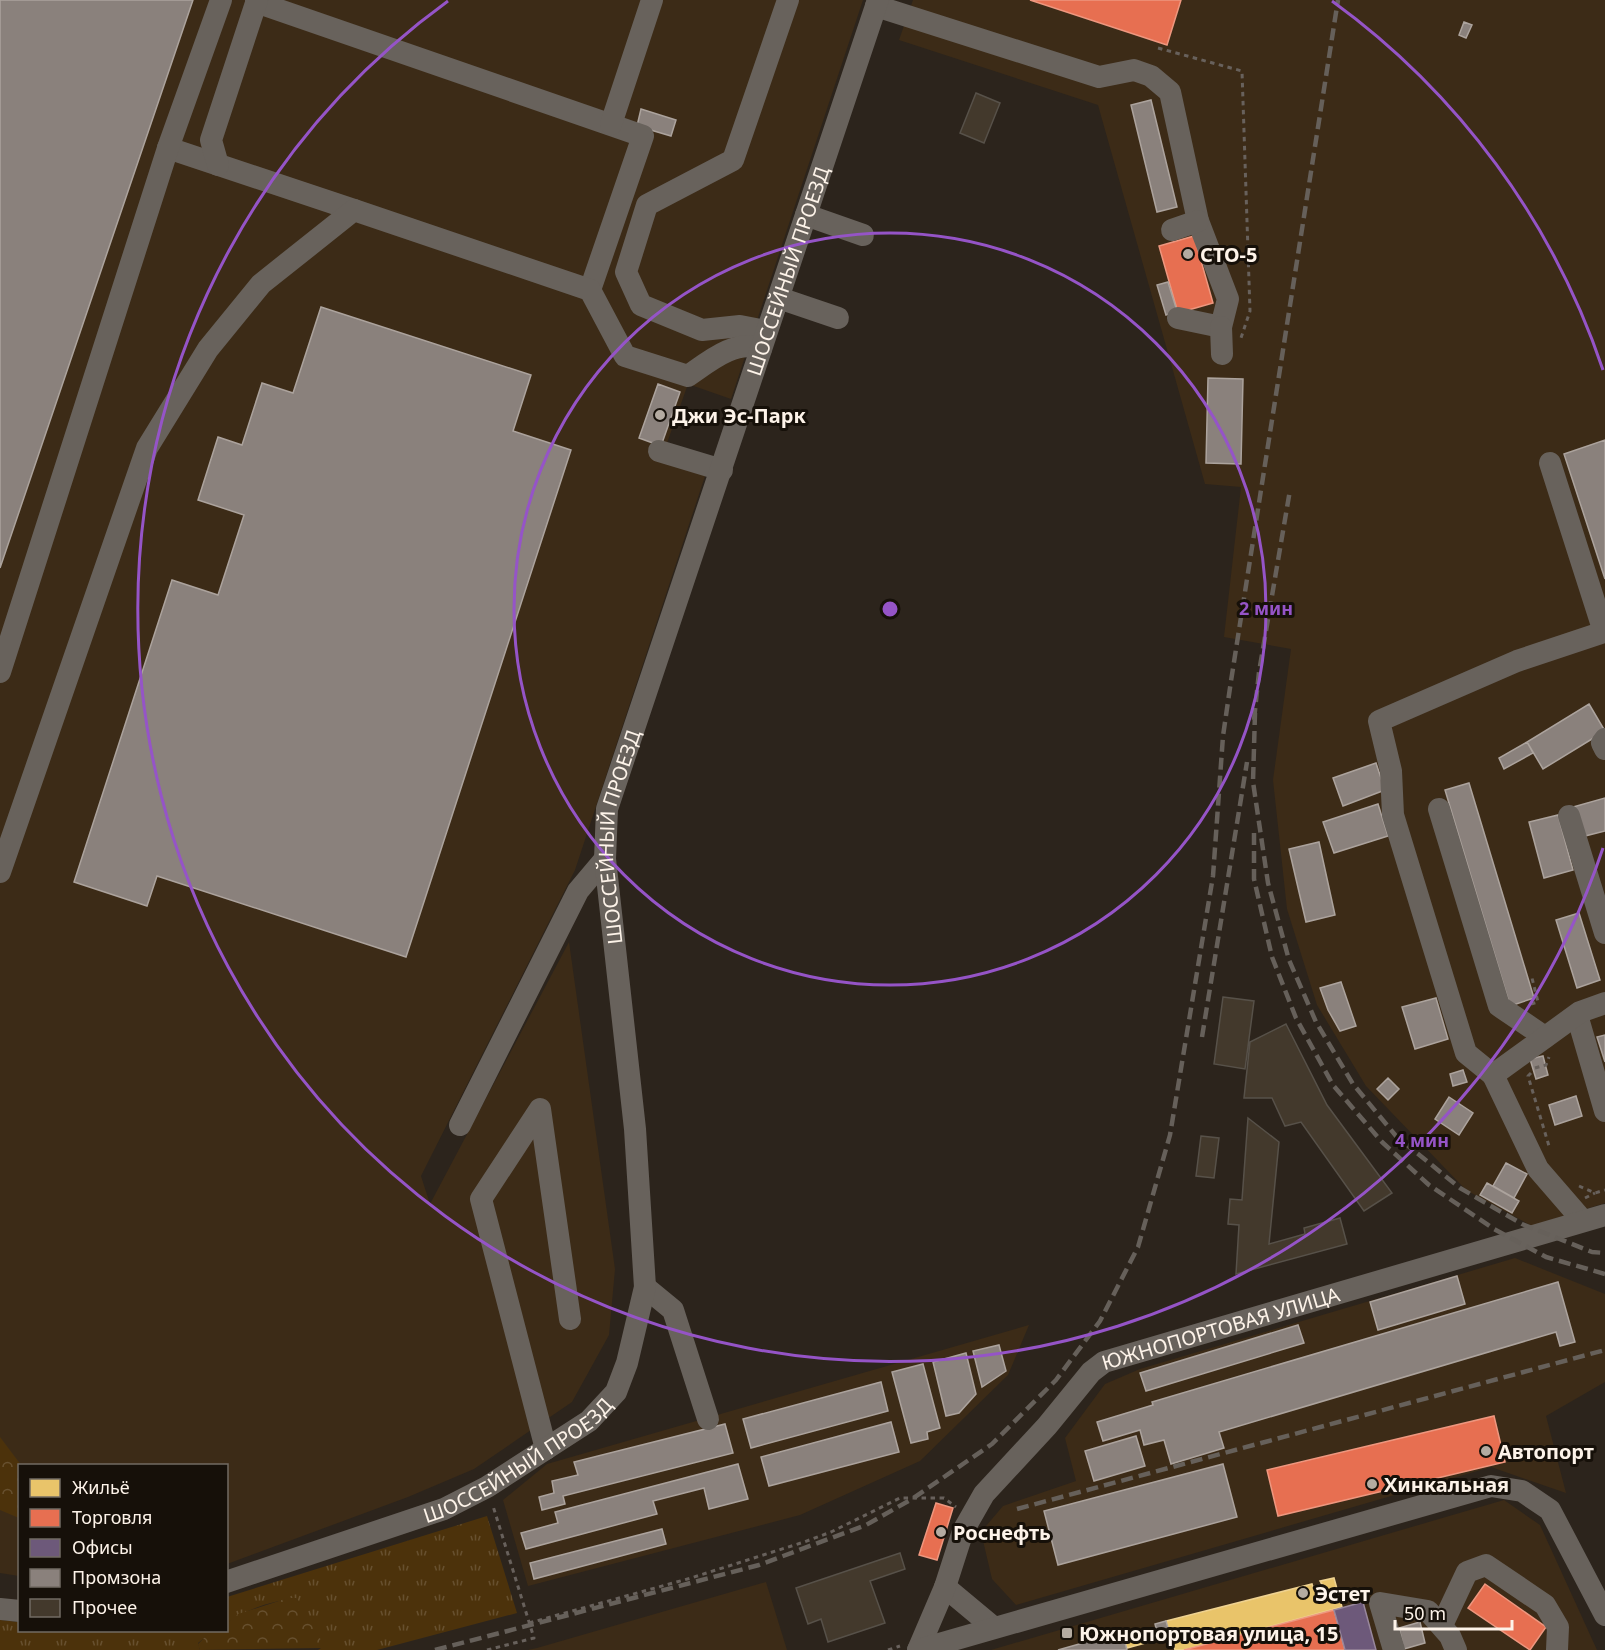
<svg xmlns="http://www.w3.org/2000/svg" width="1605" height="1650" font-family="'Noto Sans',sans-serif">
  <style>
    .built { fill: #3c2b17 }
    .grass { fill: url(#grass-tufts) }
    .forest { fill: url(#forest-crowns) }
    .homes { fill: #e9c46a; stroke: #efd290; stroke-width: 1.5 }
    .shops { fill: #e76f51; stroke: #ee977f; stroke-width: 1.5 }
    .offices { fill: #6d597a; stroke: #98879b; stroke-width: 1.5 }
    .industry { fill: #8a817c; stroke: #aca39d; stroke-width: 1.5 }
    .building { fill: #43392c; stroke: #575149; stroke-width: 1.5 }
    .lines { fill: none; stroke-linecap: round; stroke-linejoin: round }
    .path { stroke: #68615c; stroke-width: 3; stroke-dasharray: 4.5 4.5; stroke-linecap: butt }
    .minor { stroke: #68625c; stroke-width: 22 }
    .rail { stroke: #66605a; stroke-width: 4.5; stroke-dasharray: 12 6; stroke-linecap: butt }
    .ring { fill: none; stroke: #9554c7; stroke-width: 3 }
    .poi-dot { fill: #b4aba1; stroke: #161009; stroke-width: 2 }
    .labels { text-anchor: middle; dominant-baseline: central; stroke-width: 6; stroke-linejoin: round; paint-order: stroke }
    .poi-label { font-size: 20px; font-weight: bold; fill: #fdf3e9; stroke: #161009; text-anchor: start }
    .street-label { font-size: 20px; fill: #fdf3e9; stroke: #161009 }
    .centre { fill: #9554c7; stroke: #161009; stroke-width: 3 }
    .ring-label { font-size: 18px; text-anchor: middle; font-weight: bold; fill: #9554c7; stroke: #161009; stroke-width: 6; stroke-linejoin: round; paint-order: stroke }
  </style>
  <defs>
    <pattern id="grass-tufts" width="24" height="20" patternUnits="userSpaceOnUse" patternTransform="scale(1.5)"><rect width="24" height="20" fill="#4c320b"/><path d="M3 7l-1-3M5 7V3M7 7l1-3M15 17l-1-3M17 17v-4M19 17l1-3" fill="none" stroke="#67502f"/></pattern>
    <pattern id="forest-crowns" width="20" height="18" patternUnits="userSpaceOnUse" patternTransform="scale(1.5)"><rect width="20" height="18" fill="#4c320b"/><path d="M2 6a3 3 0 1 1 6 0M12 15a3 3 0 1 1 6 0" fill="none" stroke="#67502f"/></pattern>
  </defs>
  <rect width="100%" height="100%" fill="#2c241c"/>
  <path class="built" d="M 0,0 L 863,0 L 731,399 L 688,384 L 662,457 L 706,473 L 575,870 L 421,1176 L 430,1204 L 569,942 L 615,1269 L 609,1335 L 572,1402 L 474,1469 L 408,1497 L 227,1564 L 226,1466 L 20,1466 L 19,1576 L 0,1573 Z
    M 913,0 L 1605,0 L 1605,1203 L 1532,1226 L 1466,1190 L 1366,1086 L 1317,1005 L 1287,909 L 1273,780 L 1291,649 L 1224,637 L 1241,487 L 1205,484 L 1098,105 L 899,40 Z
    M 1515,1258 L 1605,1294 L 1605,1382 L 1546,1416 L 1566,1493 L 1491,1467 L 1016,1605 L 992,1579 L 981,1532 L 1003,1506 L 1076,1481 L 1065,1438 L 1105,1384 L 1140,1369 Z
    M 1029,1325 L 1008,1375 L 920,1461 L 800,1515 L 528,1586 L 503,1500 L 547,1464 Z
    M 1504,1500 L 1540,1525 L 1597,1650 L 991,1650 Z
    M 766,1582 L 787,1650 L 528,1650 L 537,1648 Z"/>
  <path class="grass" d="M 487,1516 L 517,1613 L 377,1650 L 318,1650 L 321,1648 L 296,1598 C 272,1601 246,1609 227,1623 L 227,1597 Z
    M 0,1620 L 19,1622 L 20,1630 L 213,1631 L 198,1643 L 200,1650 L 0,1650 Z"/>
  <path class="forest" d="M 0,1437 L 21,1465 L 19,1518 L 0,1510 Z
    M 288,1598 L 296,1598 L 321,1640 L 321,1648 L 200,1650 L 198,1644 L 210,1632 L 226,1630 L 227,1623 L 238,1614 Z"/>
  <path class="homes" d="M 1334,1578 L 1342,1607 L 1184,1650 L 1175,1650 L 1171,1636 L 1127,1648 L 1125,1640 L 1168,1628 L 1166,1621 L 1312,1584 L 1313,1587 L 1322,1584 L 1320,1581 Z"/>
  <path class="shops" d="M 1030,0 L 1181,0 L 1167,45 Z
    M 1194,236 L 1213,303 L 1178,313 L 1159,246 Z
    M 1494,1416 L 1505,1462 L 1278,1516 L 1267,1470 Z
    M 936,1503 L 953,1508 L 937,1560 L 919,1555 Z
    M 1485,1584 L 1546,1627 L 1530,1650 L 1468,1608 Z
    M 1334,1610 L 1345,1650 L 1184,1650 Z"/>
  <path class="offices" d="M 1363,1602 L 1376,1650 L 1345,1650 L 1334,1610 Z"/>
  <path class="industry" d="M 0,0 L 193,0 L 0,568 Z
    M 1464,22 L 1472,25 L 1466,38 L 1459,35 Z
    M 1151,100 L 1177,207 L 1157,212 L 1131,105 Z
    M 641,109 L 676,120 L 671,136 L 637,126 Z
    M 1168,282 L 1177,311 L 1166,315 L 1157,285 Z
    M 321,307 L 531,375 L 513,431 L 571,450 L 406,957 L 157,876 L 147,906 L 74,882 L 172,580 L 218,595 L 244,515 L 198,500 L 218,437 L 242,445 L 262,383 L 293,393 Z
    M 1208,378 L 1243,379 L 1241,464 L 1206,463 Z
    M 658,384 L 680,392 L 661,446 L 639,438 Z
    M 1605,440 L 1605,579 L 1564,454 Z
    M 1589,704 L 1605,731 L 1543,769 L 1527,742 Z
    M 1527,742 L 1533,753 L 1504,769 L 1499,758 Z
    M 1376,763 L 1385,790 L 1343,806 L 1333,778 Z
    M 1469,783 L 1534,998 L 1510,1006 L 1445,790 Z
    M 1605,798 L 1605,831 L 1581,837 L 1573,807 Z
    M 1378,804 L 1388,836 L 1334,853 L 1323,822 Z
    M 1558,815 L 1573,870 L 1544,878 L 1529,822 Z
    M 1319,842 L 1335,915 L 1306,922 L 1289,849 Z
    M 1579,913 L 1600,980 L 1577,988 L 1556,920 Z
    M 1341,982 L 1356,1026 L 1340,1031 L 1328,1010 L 1320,988 Z
    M 1436,998 L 1448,1039 L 1415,1049 L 1402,1007 Z
    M 1605,1035 L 1605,1062 L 1597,1037 Z
    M 1543,1056 L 1548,1075 L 1536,1079 L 1530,1059 Z
    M 1463,1070 L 1467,1082 L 1453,1086 L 1450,1074 Z
    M 1388,1078 L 1399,1089 L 1388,1100 L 1377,1089 Z
    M 1576,1096 L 1582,1116 L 1555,1125 L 1549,1105 Z
    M 1449,1097 L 1473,1113 L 1459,1135 L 1435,1119 Z
    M 1506,1163 L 1527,1174 L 1514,1198 L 1493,1186 Z
    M 1487,1183 L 1519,1201 L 1512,1213 L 1480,1195 Z
    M 1457,1276 L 1465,1304 L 1378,1330 L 1370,1302 Z
    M 1558,1282 L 1575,1342 L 1560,1346 L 1556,1332 L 1219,1432 L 1224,1448 L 1171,1464 L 1164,1440 L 1144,1445 L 1140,1430 L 1103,1441 L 1097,1422 L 1153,1405 L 1152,1402 Z
    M 1298,1325 L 1304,1343 L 1146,1391 L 1140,1373 Z
    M 999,1345 L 1006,1371 L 982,1387 L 973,1351 Z
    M 966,1353 L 976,1394 L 959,1413 L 946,1416 L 933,1362 Z
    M 923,1364 L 940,1428 L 927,1432 L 928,1439 L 911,1443 L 892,1372 Z
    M 881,1382 L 888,1411 L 751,1448 L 743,1419 Z
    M 891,1422 L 899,1452 L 769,1486 L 761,1457 Z
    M 725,1424 L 733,1453 L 563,1496 L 565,1504 L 542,1510 L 539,1497 L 554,1493 L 552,1481 L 578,1475 L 574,1462 Z
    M 1136,1436 L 1145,1466 L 1094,1481 L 1085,1451 Z
    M 738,1464 L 748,1499 L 709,1509 L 704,1488 L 653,1501 L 657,1514 L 526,1549 L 521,1533 L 558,1523 L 555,1512 Z
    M 1223,1464 L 1237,1517 L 1058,1565 L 1044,1511 Z
    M 662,1529 L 666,1544 L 534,1579 L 530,1563 Z
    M 1166,1621 L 1168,1628 L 1157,1632 L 1155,1624 Z
    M 1420,1622 L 1425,1643 L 1404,1649 L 1399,1628 Z
    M 1122,1632 L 1127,1650 L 1058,1650 Z"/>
  <path class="building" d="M 976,93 L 1000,103 L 984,143 L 960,133 Z
    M 1223,997 L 1254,1001 L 1245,1069 L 1214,1064 Z
    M 1286,1024 L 1327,1105 L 1392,1193 L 1364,1211 L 1301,1122 L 1285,1126 L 1272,1098 L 1244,1098 L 1250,1042 Z
    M 1248,1118 L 1279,1142 L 1269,1244 L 1305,1234 L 1304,1228 L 1340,1218 L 1347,1244 L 1236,1274 L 1239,1225 L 1228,1224 L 1230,1199 L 1242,1200 Z
    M 1201,1136 L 1219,1138 L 1214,1178 L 1196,1176 Z
    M 900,1553 L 905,1569 L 870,1581 L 885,1623 L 828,1642 L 821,1619 L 808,1624 L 796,1588 Z"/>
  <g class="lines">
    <path class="path" d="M 1158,48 L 1242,71 L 1250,311 L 1241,338
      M 1531,1004 L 1538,1002 L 1532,978
      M 1535,1068 L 1546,1065 L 1549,1057
      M 1531,1073 L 1528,1076 L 1549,1146
      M 1579,1186 L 1595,1193 L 1605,1190
      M 1585,1198 L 1595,1193
      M 529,1623 L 691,1578 L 804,1542 L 831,1532 L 900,1498 L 944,1498 L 956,1507
      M 487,1650 L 534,1638 L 493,1506
      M 888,1650 L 900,1646"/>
    <g class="minor">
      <path d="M 256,2 L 643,136 L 590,290"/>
      <path d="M 876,6 L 1099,77 L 1134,70 L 1151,76 L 1170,92 L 1198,221 L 1228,299 L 1221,327 L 1178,318"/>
      <path d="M 611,124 L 652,0"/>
      <path d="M 168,148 L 354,210"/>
      <path d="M 218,165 L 211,140 L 257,0"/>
      <path d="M 806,215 L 863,235"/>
      <path d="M 1172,230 L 1198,221"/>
      <path d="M 779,298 L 838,318"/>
      <path d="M 1221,327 L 1222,354"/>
      <path d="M 766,331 L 740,326 L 702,330 L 641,305 L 626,272 L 647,205 L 733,160 L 788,0"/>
      <path d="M 659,451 L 722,470"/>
      <path d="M 0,672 L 168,148 L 221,0"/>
      <path d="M 1605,739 L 1602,743 L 1605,749"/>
      <path d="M 1439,809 L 1499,1006 L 1545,1037"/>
      <path d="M 1569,816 L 1605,933"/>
      <path d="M 0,872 L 147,448 L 208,349 L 261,284 L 354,210 L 590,290 L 625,356 L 688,376 C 707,363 736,338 761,349"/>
      <path d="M 1577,1015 L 1605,1111"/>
      <path d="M 1493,1075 L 1466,1053 L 1393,815 L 1391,771 L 1379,721 L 1517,661 L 1604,632 L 1550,463"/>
      <path d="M 460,1125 L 578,891 L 605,859"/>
      <path d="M 1583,1221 L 1538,1169 L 1493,1075 L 1580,1012 L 1605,1003"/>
      <path d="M 645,1287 L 673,1310 L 708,1419"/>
      <path d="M 546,1449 L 481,1199 L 540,1109 L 570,1319"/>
      <path id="s1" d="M 226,1582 L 444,1509 L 487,1487 L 589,1421 L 616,1392 L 627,1363 L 645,1287 L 635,1129 L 605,859 L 607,809 L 878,0"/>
      <path d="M 945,1587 L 993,1627"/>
      <path d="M 0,1609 L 20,1611"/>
      <path d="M 1443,1623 L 1467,1572 L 1486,1565 L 1545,1605 L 1558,1627 L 1557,1650"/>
      <path id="s2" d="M 918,1650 L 945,1587 L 963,1531 L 984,1494 L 1047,1426 L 1091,1372 L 1104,1362 L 1605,1215"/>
      <path d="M 918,1650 L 1491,1486 L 1522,1491 L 1550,1510 L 1605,1615"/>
      <path d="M 1394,1650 L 1380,1603 L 1428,1611 L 1450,1636 L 1456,1650"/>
    </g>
    <path class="rail" d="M 1255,713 L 1253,782 L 1268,883 L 1289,960 L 1316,1022 L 1353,1084 L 1396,1136 L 1460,1188 L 1522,1224 L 1592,1252 L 1605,1253
      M 1254,720 L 1259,672 L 1290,490
      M 1254,833 L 1254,879 L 1272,957 L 1296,1018 L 1333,1085 L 1382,1142 L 1429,1185 L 1494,1229 L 1546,1257 L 1605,1274
      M 1202,1037 L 1247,762
      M 1017,1509 L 1605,1350
      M 435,1650 L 759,1565 L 866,1525 L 912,1499 L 992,1444 L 1056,1380 L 1100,1321 L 1138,1247 L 1170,1135 L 1213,876 L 1223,736 L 1231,681 L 1338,0"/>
  </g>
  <g class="ring">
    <circle cx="890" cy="609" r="376"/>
    <path d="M1603 848A752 752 0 1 1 448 1M1332 1A752 752 0 0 1 1603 370"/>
  </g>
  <g class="poi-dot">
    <circle cx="1188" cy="254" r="6"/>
    <circle cx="660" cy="415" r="6"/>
    <circle cx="1486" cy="1451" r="6"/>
    <circle cx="1372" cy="1484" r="6"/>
    <circle cx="941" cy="1532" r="6"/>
    <circle cx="1303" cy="1593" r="6"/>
    <rect x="1061" y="1627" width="12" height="12" rx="3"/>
  </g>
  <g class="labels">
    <g class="poi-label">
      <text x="1200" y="254">СТО-5</text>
      <text x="672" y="415">Джи Эс-Парк</text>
      <text x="1498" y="1451">Автопорт</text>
      <text x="1384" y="1484">Хинкальная</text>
      <text x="953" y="1532">Роснефть</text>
      <text x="1315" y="1593">Эстет</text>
      <text x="1079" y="1633">Южнопортовая улица, 15</text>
    </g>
    <g class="street-label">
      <text stroke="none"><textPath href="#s1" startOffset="1596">ШОССЕЙНЫЙ ПРОЕЗД</textPath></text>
      <text stroke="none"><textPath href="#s1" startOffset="1002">ШОССЕЙНЫЙ ПРОЕЗД</textPath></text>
      <text stroke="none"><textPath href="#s2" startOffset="470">ЮЖНОПОРТОВАЯ УЛИЦА</textPath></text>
      <text stroke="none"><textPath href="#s1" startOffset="318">ШОССЕЙНЫЙ ПРОЕЗД</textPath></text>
    </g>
  </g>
  <circle cx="890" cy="609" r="9" class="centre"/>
  <g class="ring-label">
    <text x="1266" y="615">2 мин</text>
    <text x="1422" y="1147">4 мин</text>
  </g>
  <rect x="18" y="1464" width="210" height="168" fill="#161009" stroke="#726b63" stroke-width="1.5"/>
  <rect x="30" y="1479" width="30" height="18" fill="#e9c46a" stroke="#726b63" stroke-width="1.5"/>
  <text x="72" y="1494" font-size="18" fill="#fdf3e9">Жильё</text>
  <rect x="30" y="1509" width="30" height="18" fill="#e76f51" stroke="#726b63" stroke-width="1.5"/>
  <text x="72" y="1524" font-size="18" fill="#fdf3e9">Торговля</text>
  <rect x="30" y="1539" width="30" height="18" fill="#6d597a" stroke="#726b63" stroke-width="1.5"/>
  <text x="72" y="1554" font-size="18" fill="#fdf3e9">Офисы</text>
  <rect x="30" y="1569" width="30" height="18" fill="#8a817c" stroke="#726b63" stroke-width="1.5"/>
  <text x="72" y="1584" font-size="18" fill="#fdf3e9">Промзона</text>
  <rect x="30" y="1599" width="30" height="18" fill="#43392c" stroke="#726b63" stroke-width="1.5"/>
  <text x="72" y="1614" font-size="18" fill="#fdf3e9">Прочее</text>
  <path d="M1395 1620v9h117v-9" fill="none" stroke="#fdf3e9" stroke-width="3"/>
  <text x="1404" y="1620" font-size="18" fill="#fdf3e9" stroke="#161009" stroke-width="4.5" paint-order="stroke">50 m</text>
</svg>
